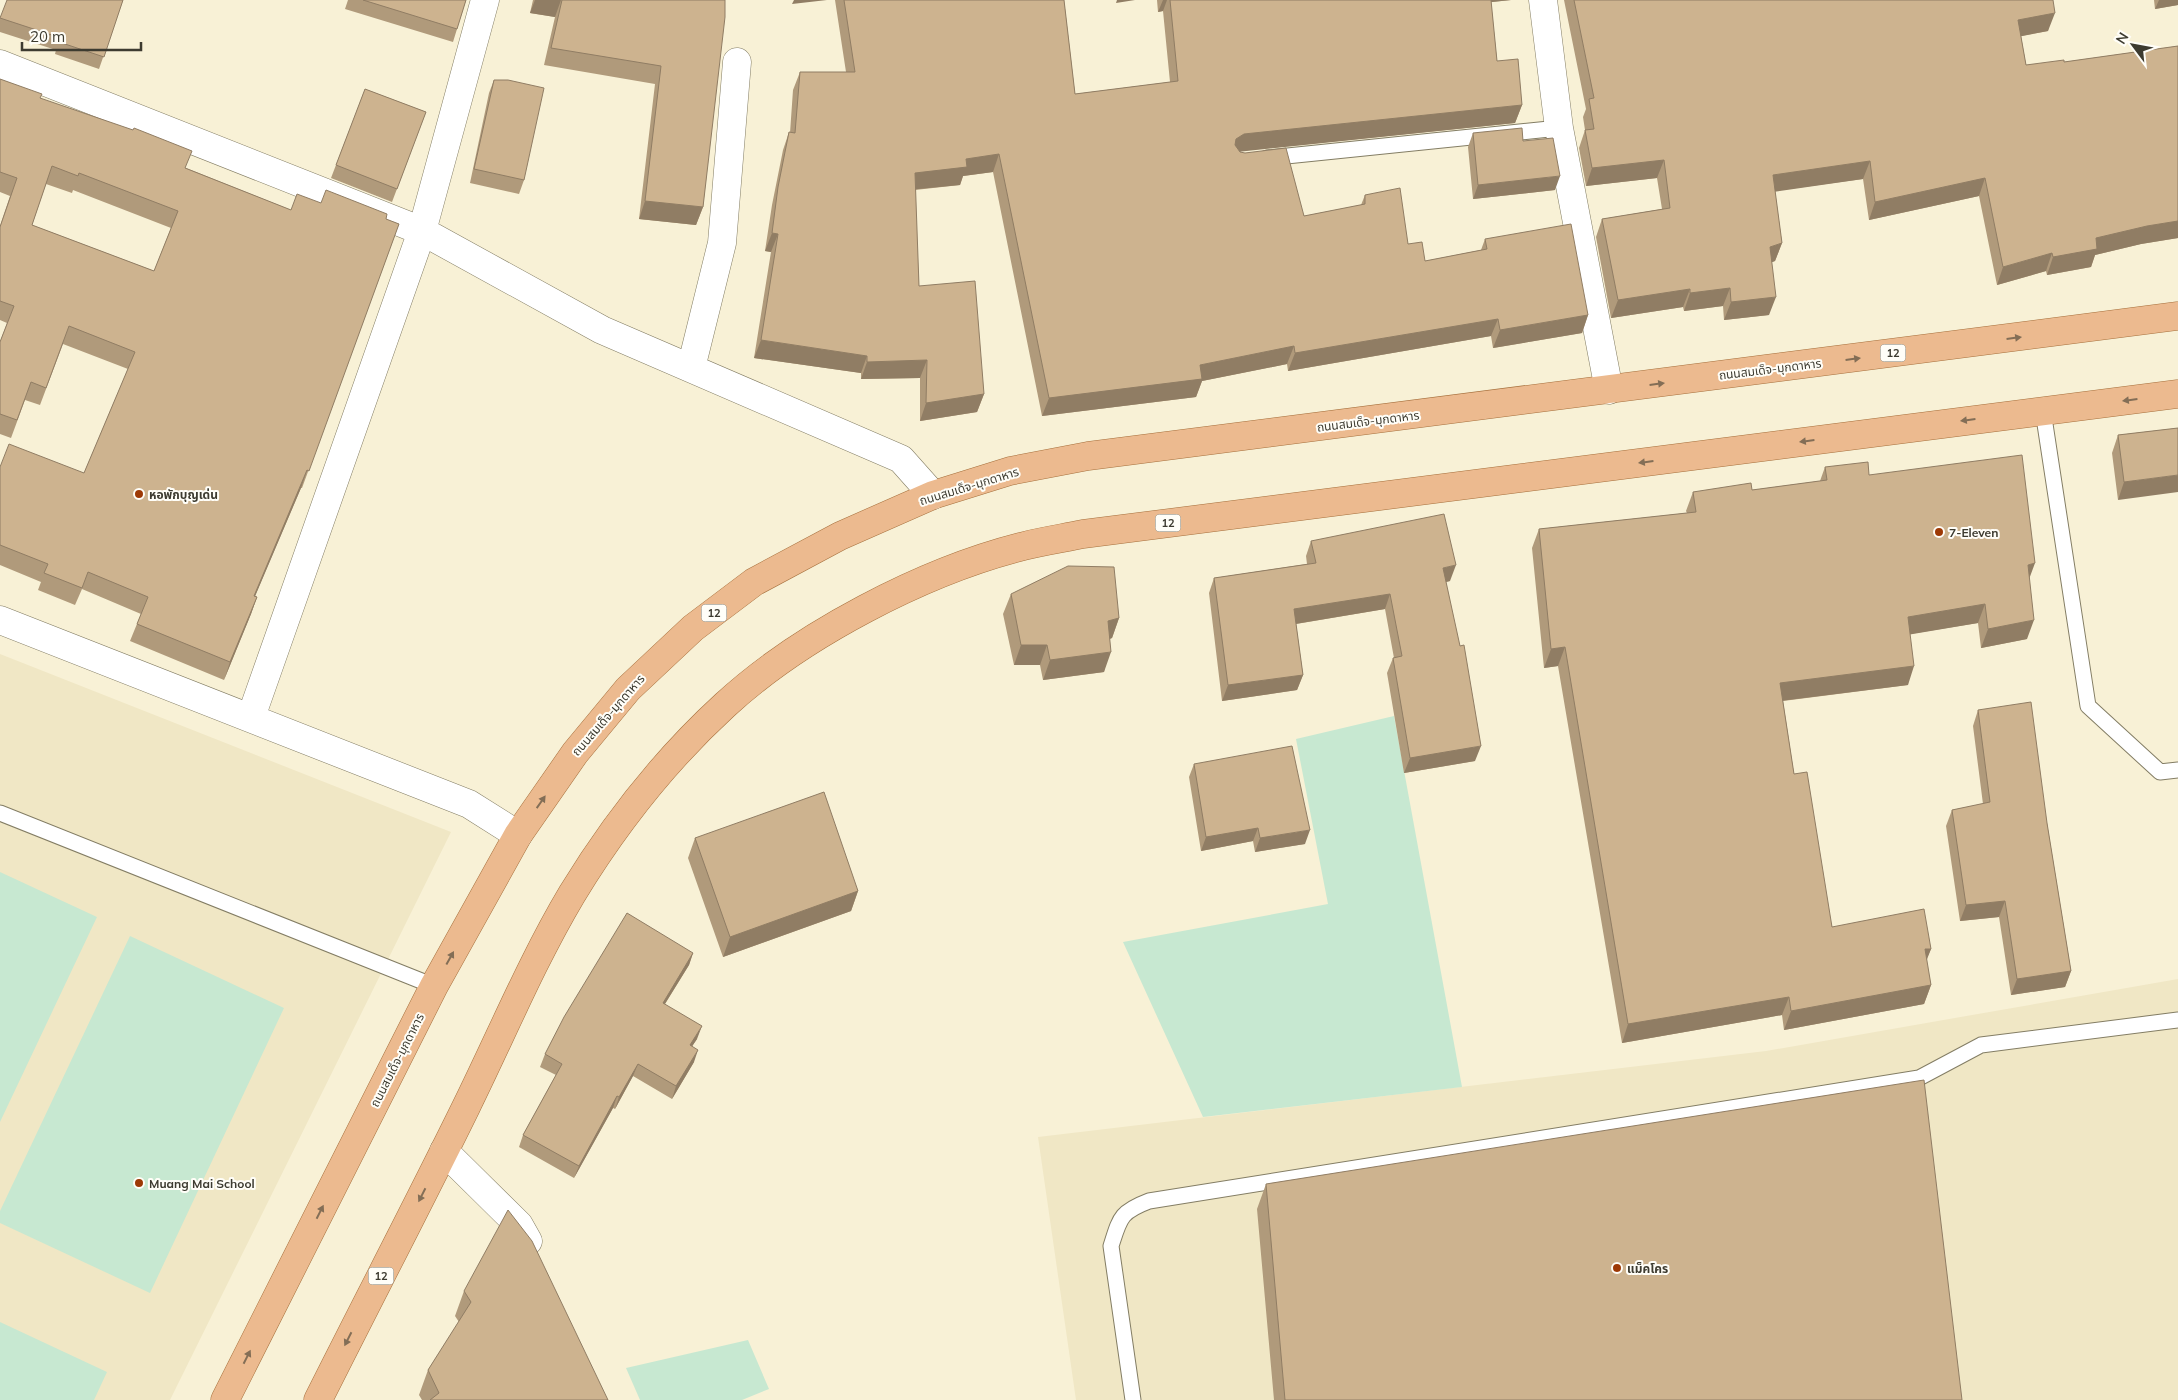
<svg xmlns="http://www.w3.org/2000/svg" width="2178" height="1400" font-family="Mulish,'Noto Sans Thai',sans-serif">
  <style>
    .built { fill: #f0e7c5 }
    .green { fill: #c7e8d1 }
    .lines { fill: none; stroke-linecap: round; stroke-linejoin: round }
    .service-casing { stroke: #837d64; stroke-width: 17 }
    .minor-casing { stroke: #837d64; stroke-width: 29 }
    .primary-casing { stroke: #a6703d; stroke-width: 29 }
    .service { stroke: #fff; stroke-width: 15 }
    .minor { stroke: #fff; stroke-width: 28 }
    .primary { stroke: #ecba8f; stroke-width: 28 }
    .wall { fill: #b09a7b; fill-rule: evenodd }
    .shaded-wall { fill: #907d64 }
    .building { fill: #cdb38f; stroke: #907d64; fill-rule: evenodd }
    .oneway { fill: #836e56 }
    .poi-dot { fill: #9d3905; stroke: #fffef8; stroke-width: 2 }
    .labels { text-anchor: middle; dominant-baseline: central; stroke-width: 4; stroke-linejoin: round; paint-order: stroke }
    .shield { fill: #fffef8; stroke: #77766c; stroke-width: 1 }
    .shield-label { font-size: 11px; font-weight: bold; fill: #3d3b30 }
    .street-label { font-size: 12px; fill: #3d3b30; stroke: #fffef8 }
    .poi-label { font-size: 12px; font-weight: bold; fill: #3d3b30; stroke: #fffef8; text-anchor: start }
  </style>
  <rect width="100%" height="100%" fill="#f8f1d6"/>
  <path class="built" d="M 0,654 L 451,832 L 170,1400 L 0,1400 Z
    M 2178,979 L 2178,1400 L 1076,1400 L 1038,1137 L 1766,1051 Z"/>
  <path class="green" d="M 1394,716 L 1462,1087 L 1203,1117 L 1123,942 L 1328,904 L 1296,739 Z
    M 0,872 L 97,917 L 0,1122 Z
    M 130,936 L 284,1008 L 150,1293 L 0,1223 L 0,1211 Z
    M 0,1322 L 107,1372 L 94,1400 L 0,1400 Z
    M 748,1340 L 769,1389 L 742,1400 L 640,1400 L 626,1368 Z"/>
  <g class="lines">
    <g class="service-casing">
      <path id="service" d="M 1267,158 L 1559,128
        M 2043,411 L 2088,706 L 2160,772 L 2178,770
        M 0,813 L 434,986
        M 1133,1400 L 1111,1246 C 1120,1218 1120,1212 1149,1201 L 1919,1078 L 1981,1045 L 2178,1020"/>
    </g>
    <g class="minor-casing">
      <path id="minor" d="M 1543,0 L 1559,128 L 1609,390
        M 0,64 L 422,231 L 602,330 L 901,459 L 933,495
        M 691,368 L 722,243 L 737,62
        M 0,620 L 469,804 L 518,835
        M 251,717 L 422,231 L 485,0
        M 444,1151 L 519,1225 L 528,1241"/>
    </g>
    <g class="primary-casing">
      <path id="primary" d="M 225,1400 L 434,986 L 518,835 L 575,753 L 628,689 L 693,628 L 754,582 L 840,536 L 933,495 L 1010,471 L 1088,456 L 2178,316
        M 318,1400 C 367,1302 418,1205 466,1107 C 501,1036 532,961 572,894 C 614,825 666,759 725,705 C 801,635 924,571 1024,546 C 1043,541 1064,538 1083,534 L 2178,394"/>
    </g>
    <use href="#service" class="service"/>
    <use href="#minor" class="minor"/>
    <use href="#primary" class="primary"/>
  </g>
  <path class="wall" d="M 123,0 L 99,69 L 55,54 L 56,50 L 0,32 L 0,18 Z
    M 348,0 L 466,0 L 457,29 L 453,42 L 345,9 Z
    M 533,0 L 725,0 L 703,207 L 696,225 L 639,219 L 655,84 L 544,65 L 555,17 L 530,13 Z
    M 835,0 L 1064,0 L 1075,94 L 1170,82 L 1163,11 L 1158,12 L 1157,0 L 1511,0 L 1491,2 L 1497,61 L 1522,105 L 1515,123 L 1240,151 L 1304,216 L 1361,205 L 1365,195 L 1408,244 L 1425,261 L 1481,250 L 1485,239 L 1588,315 L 1582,333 L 1493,348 L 1491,336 L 1288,371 L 1287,364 L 1202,381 L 1196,397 L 1042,416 L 993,172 L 963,176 L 960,185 L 915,190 L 919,286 L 984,394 L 977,412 L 920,421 L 920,378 L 861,379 L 861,373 L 754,358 L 771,252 L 765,251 L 772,205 L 783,150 L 789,132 L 790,133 L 793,90 L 800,72 L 846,72 Z
    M 1564,0 L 2053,0 L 2048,31 L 2021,36 L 2026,65 L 2064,62 L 2178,46 L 2178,238 L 2141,244 L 2095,255 L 2091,267 L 2047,275 L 2046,271 L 1997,285 L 1979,196 L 1869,220 L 1863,179 L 1775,191 L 1782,243 L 1775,261 L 1772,262 L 1769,315 L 1724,320 L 1723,306 L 1684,311 L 1683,307 L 1611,318 L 1596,237 L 1602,219 L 1662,209 L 1657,178 L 1586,186 L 1579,148 L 1585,130 L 1583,117 L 1586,109 Z
    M 2154,0 L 2178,0 L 2178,5 L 2155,9 Z
    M 0,79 L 186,168 L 291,210 L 321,203 L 386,219 L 399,224 L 302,488 L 301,488 L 255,596 L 257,597 L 251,614 L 224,680 L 130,641 L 141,614 L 82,589 L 75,605 L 38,590 L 41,582 L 0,565 L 0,467 L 84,473 L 128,369 L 63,344 L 40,405 L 25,400 L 11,438 L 0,434 L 0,342 L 7,323 L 0,320 L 0,226 L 10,196 L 0,192 ZM 46,184 L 72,193 L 73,190 L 171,228 L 154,271 L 32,225 Z
    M 494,80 L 524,180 L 519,194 L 470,183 L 489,93 Z
    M 365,89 L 426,112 L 392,202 L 331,178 Z
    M 1473,133 L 1523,141 L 1555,190 L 1473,199 L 1468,147 Z
    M 2178,428 L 2118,500 L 2112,453 L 2118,435 Z
    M 1825,467 L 1869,475 L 2029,579 L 2027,639 L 1981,648 L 1978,623 L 1910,634 L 1908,685 L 1783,701 L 1794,774 L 1832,927 L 1931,949 L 1926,960 L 1931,985 L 1924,1004 L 1784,1030 L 1782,1015 L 1622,1043 L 1558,666 L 1544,668 L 1532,548 L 1539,529 L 1687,513 L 1686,511 L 1693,492 L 1752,490 L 1820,481 Z
    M 1311,541 L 1450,581 L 1446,582 L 1475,761 L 1404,773 L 1387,673 L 1393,658 L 1394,658 L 1385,609 L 1296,624 L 1303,675 L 1297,690 L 1222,701 L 1209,593 L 1214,578 L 1307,564 L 1306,556 Z
    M 1011,594 L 1119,618 L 1112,638 L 1110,639 L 1104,672 L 1043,680 L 1040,665 L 1014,665 L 1003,614 Z
    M 1978,710 L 2047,823 L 2071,971 L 2065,987 L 2011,995 L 1999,917 L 1960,921 L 1946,826 L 1952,810 L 1983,804 L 1973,726 Z
    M 1194,764 L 1305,844 L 1255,852 L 1253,841 L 1201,851 L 1189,777 Z
    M 695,838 L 858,891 L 851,911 L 723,957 L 688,858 Z
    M 693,953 L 689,965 L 665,1004 L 697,1039 L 692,1046 L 694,1062 L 672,1099 L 633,1076 L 615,1109 L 613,1108 L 574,1178 L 519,1147 L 523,1135 L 556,1075 L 540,1067 L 545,1054 Z
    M 1266,1184 L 1962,1400 L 1274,1400 L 1257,1209 Z
    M 464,1291 L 608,1400 L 422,1400 L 419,1395 L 428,1370 L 459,1322 L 455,1316 Z"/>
  <path class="shaded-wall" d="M 535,0 L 561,0 L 555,17 L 530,13 Z
    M 794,0 L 827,0 L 792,4 Z
    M 1117,0 L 1135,0 L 1116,3 Z
    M 1163,0 L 1167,0 L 1163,11 L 1158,12 Z
    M 1484,0 L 1511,0 L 1483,3 Z
    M 2159,0 L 2178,0 L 2178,5 L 2155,9 Z
    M 2055,13 L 2048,31 L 2012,38 L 2018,20 Z
    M 1522,105 L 1515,123 L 1237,152 L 1230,157 L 1236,139 L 1244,134 Z
    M 999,154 L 993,172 L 963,176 L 960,185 L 908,190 L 915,173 L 966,159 Z
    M 1664,160 L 1657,178 L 1586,186 L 1592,168 Z
    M 1870,161 L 1863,179 L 1766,193 L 1773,175 Z
    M 1560,176 L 1555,190 L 1473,199 L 1478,185 Z
    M 1985,178 L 1979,196 L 1869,220 L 1875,202 Z
    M 645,201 L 703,207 L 696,225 L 639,219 Z
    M 2178,221 L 2178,238 L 2141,244 L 2095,255 L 2091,267 L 2047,275 L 2053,257 L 2096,238 L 2147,226 Z
    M 772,233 L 778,234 L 771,252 L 765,251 Z
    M 1782,243 L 1775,261 L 1764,265 L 1770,247 Z
    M 2052,253 L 2046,271 L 1997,285 L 2003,267 Z
    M 1730,288 L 1723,306 L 1684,311 L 1690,293 Z
    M 1690,289 L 1683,307 L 1611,318 L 1618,300 Z
    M 1776,297 L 1769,315 L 1724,320 L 1731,302 Z
    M 1588,315 L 1582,333 L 1493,348 L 1500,330 Z
    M 1498,319 L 1491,336 L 1288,371 L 1295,353 Z
    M 761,340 L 867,356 L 861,373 L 754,358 Z
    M 1294,346 L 1287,364 L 1202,381 L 1196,397 L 1042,416 L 1049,398 L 1200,365 Z
    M 927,360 L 920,378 L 861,379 L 867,362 Z
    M 984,394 L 977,412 L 920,421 L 926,403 Z
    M 307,470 L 301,488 L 248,613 L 254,596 Z
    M 2178,475 L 2178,492 L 2118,500 L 2124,482 Z
    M 2035,563 L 2028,582 L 2028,565 Z
    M 1456,565 L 1450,581 L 1437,584 L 1443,568 Z
    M 1390,594 L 1385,609 L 1289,625 L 1294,609 Z
    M 257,597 L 251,614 L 224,680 L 230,662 Z
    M 1985,604 L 1978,623 L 1901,636 L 1908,617 Z
    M 1119,618 L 1112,638 L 1101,641 L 1108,621 Z
    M 2034,620 L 2027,639 L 1981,648 L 1988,629 Z
    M 1021,645 L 1047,645 L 1040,665 L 1014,665 Z
    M 1565,647 L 1558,666 L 1544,668 L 1551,649 Z
    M 1111,652 L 1104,672 L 1043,680 L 1050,660 Z
    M 1914,666 L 1908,685 L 1773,702 L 1780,683 Z
    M 1303,675 L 1297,690 L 1222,701 L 1228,685 Z
    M 1481,746 L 1475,761 L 1404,773 L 1410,758 Z
    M 1258,828 L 1253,841 L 1201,851 L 1206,837 Z
    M 1310,830 L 1305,844 L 1255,852 L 1260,838 Z
    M 858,891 L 851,911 L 723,957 L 730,937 Z
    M 2005,901 L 1999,917 L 1960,921 L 1966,905 Z
    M 1925,949 L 1931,949 L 1924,967 Z
    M 693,953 L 689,965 L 658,1015 L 663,1003 Z
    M 2071,971 L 2065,987 L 2011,995 L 2017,979 Z
    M 1931,985 L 1924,1004 L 1784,1030 L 1791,1011 Z
    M 1789,997 L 1782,1015 L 1622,1043 L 1628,1024 Z
    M 702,1026 L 697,1039 L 685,1057 L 690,1045 Z
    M 698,1050 L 694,1062 L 672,1099 L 676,1086 Z
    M 638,1064 L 633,1076 L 615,1109 L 619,1097 Z
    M 617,1096 L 613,1108 L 574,1178 L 579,1166 Z"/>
  <path class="building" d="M 7,0 L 123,0 L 104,57 L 59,42 L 61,38 L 0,18 Z
    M 363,0 L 466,0 L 457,29 Z
    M 562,0 L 725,0 L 725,17 L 703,207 L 645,201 L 661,66 L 551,48 Z
    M 844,0 L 1064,0 L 1075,94 L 1178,81 L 1170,0 L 1491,0 L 1497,61 L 1518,59 L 1522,105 L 1244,134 L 1236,139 L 1235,145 L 1240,152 L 1245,153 L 1286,148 L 1304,216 L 1365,204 L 1365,195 L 1400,188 L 1408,244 L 1422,242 L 1425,261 L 1487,249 L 1485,239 L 1571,224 L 1588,315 L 1500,330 L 1498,319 L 1295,353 L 1294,346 L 1200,365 L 1202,379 L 1049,398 L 999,154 L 966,159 L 967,167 L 915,173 L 919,286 L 975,281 L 984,394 L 926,403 L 927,360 L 867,362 L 867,356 L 761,340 L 778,234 L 772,233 L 778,187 L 789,132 L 795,133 L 800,72 L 855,72 Z
    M 1574,0 L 2053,0 L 2055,13 L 2018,20 L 2026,65 L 2064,60 L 2064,62 L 2178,46 L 2178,221 L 2147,226 L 2096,238 L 2097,249 L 2053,257 L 2052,253 L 2003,267 L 1985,178 L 1875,202 L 1870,161 L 1773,175 L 1782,243 L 1770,247 L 1776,297 L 1731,302 L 1730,288 L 1690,293 L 1690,289 L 1618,300 L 1602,219 L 1670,208 L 1664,160 L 1592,168 L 1585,130 L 1594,129 L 1589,99 L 1594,98 Z
    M 0,79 L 42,94 L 40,98 L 133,130 L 134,128 L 192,151 L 185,168 L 291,210 L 297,194 L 321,203 L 326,190 L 387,214 L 386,219 L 399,224 L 309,471 L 307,470 L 254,596 L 257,597 L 230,662 L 137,624 L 148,597 L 88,572 L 82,588 L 44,573 L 48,564 L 0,545 L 0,467 L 9,444 L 84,473 L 135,352 L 69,326 L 46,388 L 31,382 L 17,420 L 0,414 L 0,342 L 14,306 L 0,301 L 0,227 L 17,178 L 0,172 ZM 52,166 L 78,176 L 79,173 L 178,211 L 154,271 L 32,225 Z
    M 494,80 L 508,80 L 544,88 L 524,180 L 474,169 Z
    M 365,89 L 426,112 L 397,189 L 336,165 Z
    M 1522,128 L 1523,141 L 1553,138 L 1560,176 L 1478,185 L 1473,133 Z
    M 2178,428 L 2178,475 L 2124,482 L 2118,435 Z
    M 2022,455 L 2035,563 L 2028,565 L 2034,620 L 1988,629 L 1985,604 L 1908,617 L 1914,666 L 1780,683 L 1794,774 L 1807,772 L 1832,927 L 1924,909 L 1931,949 L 1925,949 L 1931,985 L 1791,1011 L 1789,997 L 1628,1024 L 1565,647 L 1551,649 L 1539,529 L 1696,512 L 1693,492 L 1751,483 L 1752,490 L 1827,480 L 1825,467 L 1868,462 L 1869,475 Z
    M 1444,514 L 1456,565 L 1443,568 L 1460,646 L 1464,645 L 1481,746 L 1410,758 L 1393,658 L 1402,656 L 1390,594 L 1294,609 L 1303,675 L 1228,685 L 1214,578 L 1316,563 L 1311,541 Z
    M 1068,566 L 1114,567 L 1119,618 L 1108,621 L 1111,652 L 1050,660 L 1047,645 L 1021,645 L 1011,594 Z
    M 2031,702 L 2047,823 L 2071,971 L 2017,979 L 2005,901 L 1966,905 L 1952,810 L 1990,802 L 1978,710 Z
    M 1292,746 L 1310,830 L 1260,838 L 1258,828 L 1206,837 L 1194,764 Z
    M 824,792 L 858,891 L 730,937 L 695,838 Z
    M 627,913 L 693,953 L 663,1003 L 702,1026 L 690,1045 L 698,1050 L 676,1086 L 638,1064 L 619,1097 L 617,1096 L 579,1166 L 523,1135 L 562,1064 L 545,1054 L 564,1017 Z
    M 1924,1080 L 1962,1400 L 1285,1400 L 1266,1184 Z
    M 508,1210 L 532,1241 L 608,1400 L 430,1400 L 439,1393 L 428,1370 L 471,1302 L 464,1291 Z"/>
  <defs><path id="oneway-solid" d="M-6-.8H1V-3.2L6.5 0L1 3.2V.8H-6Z" transform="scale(1.25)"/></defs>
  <g class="oneway">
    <use href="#oneway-solid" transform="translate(2014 338) rotate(-7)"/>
    <use href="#oneway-solid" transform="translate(1853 359) rotate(-7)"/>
    <use href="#oneway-solid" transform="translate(1657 384) rotate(-7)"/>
    <use href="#oneway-solid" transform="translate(2130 400) rotate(173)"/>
    <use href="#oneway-solid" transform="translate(1968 420) rotate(173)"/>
    <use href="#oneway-solid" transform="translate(1807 441) rotate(173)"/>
    <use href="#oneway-solid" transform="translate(1646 462) rotate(173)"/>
    <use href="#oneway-solid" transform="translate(541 802) rotate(-55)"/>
    <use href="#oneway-solid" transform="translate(450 958) rotate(-61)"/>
    <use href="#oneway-solid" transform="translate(422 1195) rotate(117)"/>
    <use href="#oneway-solid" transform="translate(320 1212) rotate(-63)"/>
    <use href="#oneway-solid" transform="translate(348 1339) rotate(117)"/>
    <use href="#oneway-solid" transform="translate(247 1357) rotate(-63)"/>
  </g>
  <g class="poi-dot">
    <circle cx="139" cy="494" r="5"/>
    <circle cx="1939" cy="532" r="5"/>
    <circle cx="139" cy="1183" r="5"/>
    <circle cx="1617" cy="1268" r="5"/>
  </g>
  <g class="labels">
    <g class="shield">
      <rect x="1880.5" y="344.5" width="25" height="17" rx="4"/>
      <rect x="1155.5" y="514.5" width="25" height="17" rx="4"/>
      <rect x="701.5" y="604.5" width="25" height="17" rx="4"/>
      <rect x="368.5" y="1267.5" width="25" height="17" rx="4"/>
    </g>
    <g class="shield-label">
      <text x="1893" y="353">12</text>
      <text x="1168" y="523">12</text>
      <text x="714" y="613">12</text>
      <text x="381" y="1276">12</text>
    </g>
    <g class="street-label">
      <text transform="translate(1770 369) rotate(-7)">ถนนสมเด็จ-มุกดาหาร</text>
      <text transform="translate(1368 421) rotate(-7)">ถนนสมเด็จ-มุกดาหาร</text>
      <text transform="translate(969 486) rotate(-17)">ถนนสมเด็จ-มุกดาหาร</text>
      <text transform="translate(608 715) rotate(-49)">ถนนสมเด็จ-มุกดาหาร</text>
      <text transform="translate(397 1060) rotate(-63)">ถนนสมเด็จ-มุกดาหาร</text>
    </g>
    <g class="poi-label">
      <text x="149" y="494">หอพักบุญเด่น</text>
      <text x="1949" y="532">7-Eleven</text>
      <text x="149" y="1183">Muang Mai School</text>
      <text x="1627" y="1268">แม็คโคร</text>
    </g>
  </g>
  <g transform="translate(2133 45) rotate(302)" stroke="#fffef8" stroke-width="4" paint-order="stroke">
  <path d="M0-4L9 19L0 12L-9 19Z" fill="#3d3b30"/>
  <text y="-8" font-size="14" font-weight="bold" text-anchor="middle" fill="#3d3b30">N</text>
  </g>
  <path d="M22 42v8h119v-8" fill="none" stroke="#3d3b30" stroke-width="2.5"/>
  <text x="30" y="42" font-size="15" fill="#3d3b30" stroke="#fffef8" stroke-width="4" paint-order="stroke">20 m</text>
</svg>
